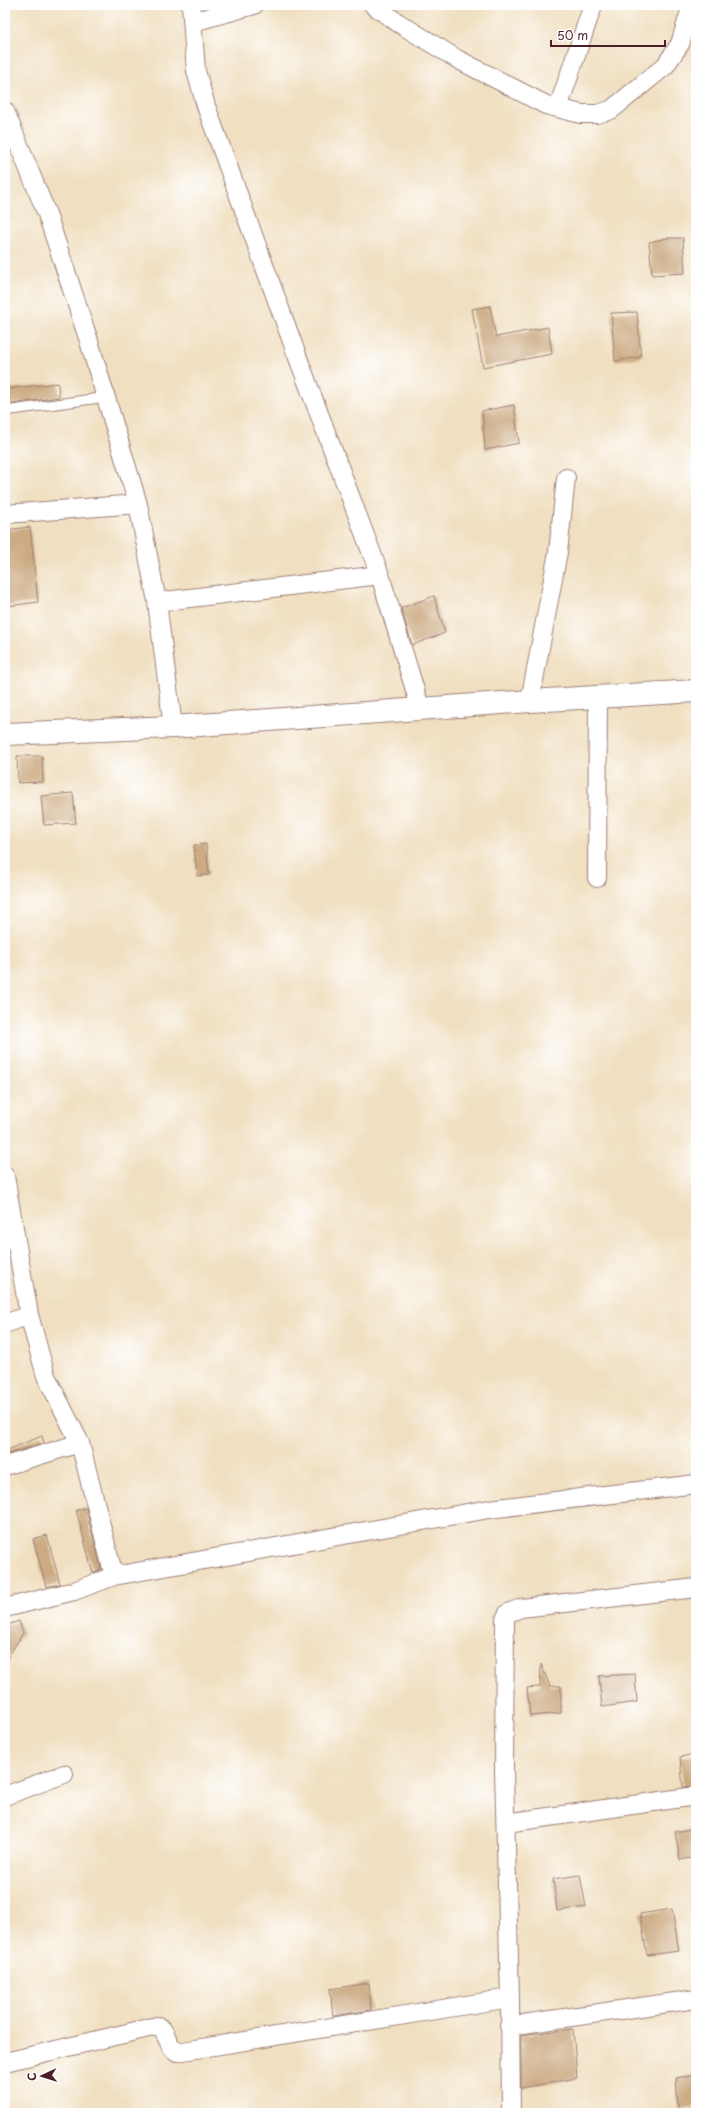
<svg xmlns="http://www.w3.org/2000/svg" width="701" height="2118" font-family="'Playpen Sans',sans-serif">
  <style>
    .building { fill: #ccab83 }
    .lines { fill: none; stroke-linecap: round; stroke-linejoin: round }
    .service-casing { stroke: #9d7f76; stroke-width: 11 }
    .minor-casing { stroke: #9d7f76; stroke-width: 20 }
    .tertiary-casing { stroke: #9d7f76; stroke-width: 24 }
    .service { stroke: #fff; stroke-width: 9 }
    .minor { stroke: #fff; stroke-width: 18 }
    .tertiary { stroke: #fff; stroke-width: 22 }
  </style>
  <rect width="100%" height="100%" fill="#fff"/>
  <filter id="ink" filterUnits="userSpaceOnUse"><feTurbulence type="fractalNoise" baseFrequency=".025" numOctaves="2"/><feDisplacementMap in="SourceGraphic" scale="8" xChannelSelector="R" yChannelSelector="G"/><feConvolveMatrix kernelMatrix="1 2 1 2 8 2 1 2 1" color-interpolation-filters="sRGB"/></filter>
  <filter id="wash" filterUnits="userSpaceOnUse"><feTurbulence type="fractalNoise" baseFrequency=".012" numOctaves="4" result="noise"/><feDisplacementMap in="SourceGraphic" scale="16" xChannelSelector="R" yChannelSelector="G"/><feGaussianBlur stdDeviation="0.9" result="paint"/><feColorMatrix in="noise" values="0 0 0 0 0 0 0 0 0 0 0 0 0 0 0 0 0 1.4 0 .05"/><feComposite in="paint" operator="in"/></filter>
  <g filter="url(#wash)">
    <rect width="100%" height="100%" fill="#f0dfc0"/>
    <g id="blocks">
      <path class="building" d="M 667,238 L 683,238 L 685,273 L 652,275 L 649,242 Z
        M 490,306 L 496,337 L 548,327 L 552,354 L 483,367 L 472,309 Z
        M 637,312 L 641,357 L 615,361 L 611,313 Z
        M 58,383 L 59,397 L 5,405 L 5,389 Z
        M 514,405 L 519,443 L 485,450 L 482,411 Z
        M 30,527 L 38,602 L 8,606 L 5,581 L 5,530 Z
        M 434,596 L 445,633 L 412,645 L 401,608 Z
        M 17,756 L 42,756 L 43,782 L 18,783 Z
        M 73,793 L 76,823 L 44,825 L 41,796 Z
        M 206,844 L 209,875 L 197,876 L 194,845 Z
        M 42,1436 L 44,1443 L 5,1455 L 5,1451 Z
        M 86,1508 L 101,1569 L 93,1573 L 76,1510 Z
        M 47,1535 L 60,1584 L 46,1587 L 33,1539 Z
        M 19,1621 L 23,1633 L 5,1662 L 5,1626 Z
        M 541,1664 L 550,1686 L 561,1686 L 561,1713 L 530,1716 L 527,1688 L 540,1687 Z
        M 635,1674 L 637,1702 L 602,1707 L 599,1676 Z
        M 696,1754 L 696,1786 L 683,1787 L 680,1757 Z
        M 696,1828 L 696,1857 L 680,1860 L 675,1832 Z
        M 580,1875 L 586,1907 L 557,1911 L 553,1879 Z
        M 672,1909 L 679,1951 L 647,1955 L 640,1914 Z
        M 369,1983 L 371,2010 L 333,2016 L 330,1989 Z
        M 573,2029 L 577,2078 L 521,2088 L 521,2035 Z
        M 696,2074 L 696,2107 L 678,2109 L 676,2078 Z"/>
    </g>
  </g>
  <g filter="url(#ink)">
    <use href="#blocks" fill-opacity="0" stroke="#9d7f76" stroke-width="1"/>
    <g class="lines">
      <g class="service-casing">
        <path id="service" d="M 5,411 L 107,397"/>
      </g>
      <g class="minor-casing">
        <path id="minor" d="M 191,5 L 196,71 L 206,106 L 298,358 L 380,575 L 421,710
          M 373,5 L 397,22 L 457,59 L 546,105 L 581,114 L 597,114 L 611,110 L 665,66 L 680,44 L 692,5
          M 193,22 L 254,5
          M 558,108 L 593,5
          M 5,111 L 47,214 L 88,338 L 138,504 L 157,602 L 173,727
          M 5,514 L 138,504
          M 157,602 L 380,575
          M 530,701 L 558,552 L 566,478
          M 597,878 L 598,697
          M 5,1176 L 29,1315 L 5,1324
          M 29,1315 L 46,1376 L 80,1443
          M 5,1466 L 80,1443 L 114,1576
          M 5,1608 L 74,1591 L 114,1576 L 489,1509 L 696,1484
          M 5,1796 L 64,1774
          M 506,1823 L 696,1796
          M 510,1998 L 504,1770 L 505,1619 L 508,1613 L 521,1608 L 696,1588
          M 509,2026 L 696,1999
          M 5,2062 L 157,2026 C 167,2029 166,2045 177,2052 L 510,1998 L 511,2113"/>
      </g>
      <g class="tertiary-casing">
        <path id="tertiary" d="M 5,734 L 173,727 L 530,701 L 696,691"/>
      </g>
      <use href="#service" class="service"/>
      <use href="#minor" class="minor"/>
      <use href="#tertiary" class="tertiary"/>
    </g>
  </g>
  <rect width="701" height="2118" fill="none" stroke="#fff" stroke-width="20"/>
  <g transform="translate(42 2076) rotate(266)" stroke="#ffffff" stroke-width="3" paint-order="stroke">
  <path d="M0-3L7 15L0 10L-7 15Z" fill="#4a1f2b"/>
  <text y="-6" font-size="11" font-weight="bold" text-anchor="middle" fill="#4a1f2b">С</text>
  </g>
  <path d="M551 40v6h114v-6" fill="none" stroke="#4a1f2b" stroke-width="2"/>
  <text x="557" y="40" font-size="12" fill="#4a1f2b" stroke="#ffffff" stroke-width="3" paint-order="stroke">50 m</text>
</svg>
